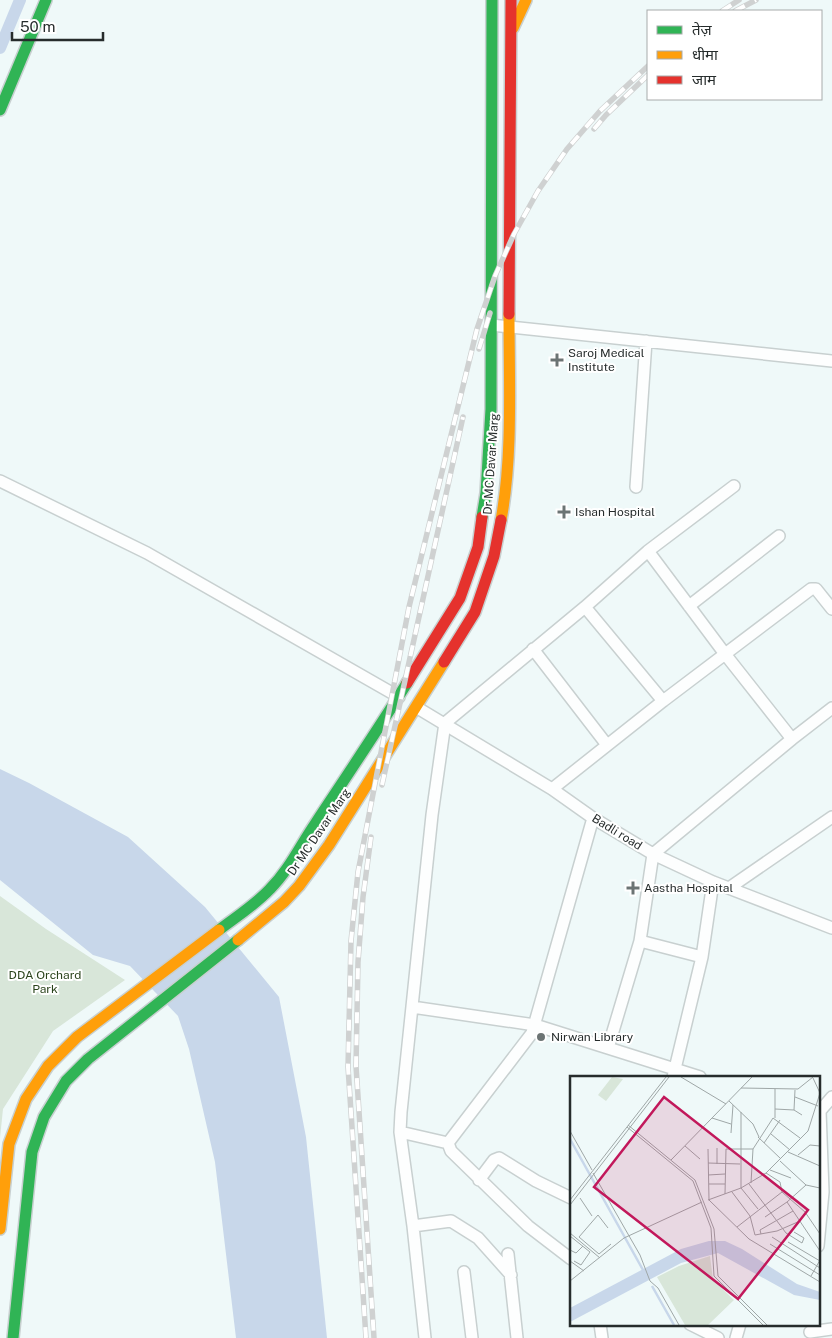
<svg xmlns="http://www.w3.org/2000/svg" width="832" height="1338" font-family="'Public Sans','Noto Sans Devanagari',sans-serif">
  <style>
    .green { fill: #d8e6d9 }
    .water { fill: #c8d7ea }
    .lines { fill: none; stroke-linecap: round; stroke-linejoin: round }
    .canal { stroke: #c8d7ea; stroke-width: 12 }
    .street-casing { stroke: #c8d0d0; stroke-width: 14 }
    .fast-casing { stroke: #c8d0d0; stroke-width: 14 }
    .slow-casing { stroke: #c8d0d0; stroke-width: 14 }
    .jam-casing { stroke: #c8d0d0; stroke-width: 14 }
    .street { stroke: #fdfefe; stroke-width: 11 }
    .fast { stroke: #30b455; stroke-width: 11 }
    .slow { stroke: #ff9f0a; stroke-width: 11 }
    .jam { stroke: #e5322d; stroke-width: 11 }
    .rail-casing { stroke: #cfd1d1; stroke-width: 5.5 }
    .rail { stroke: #fff; stroke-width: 4; stroke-dasharray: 11; stroke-linecap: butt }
    .poi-dot { fill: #6c7474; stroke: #fff; stroke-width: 2 }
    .labels { text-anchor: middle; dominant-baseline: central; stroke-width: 4; stroke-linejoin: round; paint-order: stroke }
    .poi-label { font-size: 12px; fill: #262c2c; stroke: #fff; text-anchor: start }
    .street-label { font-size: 12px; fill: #262c2c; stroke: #fff }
    .park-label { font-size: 12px; fill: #2a431b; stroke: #fff }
    .inset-river { fill: none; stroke: #c8d7ea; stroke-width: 2.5 }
    .inset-road { fill: none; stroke: #9fa7a7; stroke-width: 1 }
    .view { fill: #c2185b; fill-opacity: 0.15; stroke: #c2185b; stroke-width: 2.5 }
    .inset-edge { fill: none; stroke: #262c2c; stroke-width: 2.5 }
  </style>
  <rect width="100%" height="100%" fill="#eff9f9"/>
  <path class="green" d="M 0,896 L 46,929 L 125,980 L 53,1031 L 3,1109 L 0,1138 Z"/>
  <path class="water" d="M 0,769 L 29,783 L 128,837 L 205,907 L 279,997 L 306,1137 L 327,1338 L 236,1338 L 215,1162 L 189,1049 L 178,1016 L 130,966 L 93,955 L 0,880 Z"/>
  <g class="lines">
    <path class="canal" d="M 0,48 L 20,0"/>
    <g class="street-casing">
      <path id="street" d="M 491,325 L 832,361
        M 0,481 L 147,553 L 399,697
        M 636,487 L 646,341
        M 648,551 L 725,654 L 792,739
        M 689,606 L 779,536
        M 585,607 L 663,701
        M 533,649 L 607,745
        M 416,707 L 552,789 L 593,818 L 653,854 L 713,882 L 832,928
        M 552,789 L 663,701 L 811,589 L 816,589 L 832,609
        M 729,888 L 832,817
        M 640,941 L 702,957
        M 412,1007 L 535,1025 L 700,1077
        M 608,1048 L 640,941 L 653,854 L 792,739 L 832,708
        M 673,1077 L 702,957 L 713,882
        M 820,1111 L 832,1097
        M 400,1132 L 448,1143
        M 479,1180 L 494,1160 L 499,1158 L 536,1181 L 571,1198
        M 413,1226 L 451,1221 L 478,1238 L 511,1275
        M 818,1246 L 823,1192 L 820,1111
        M 508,1254 L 517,1338
        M 571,1259 L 528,1226 L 451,1151 L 448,1143 L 532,1033 L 593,818
        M 464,1272 L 472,1338
        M 600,1324 L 602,1338
        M 690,1324 L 718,1338
        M 810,1332 L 832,1329
        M 425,1338 L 413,1226 L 400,1132 L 401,1112 L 432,815 L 445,723 L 585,607 L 648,551 L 734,486
        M 736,1338 L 740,1324"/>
    </g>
    <g class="fast-casing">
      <path id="fast" d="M 0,110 L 46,0
        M 482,517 L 486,493 L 491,409 L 492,0
        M 219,930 C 236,917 255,905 270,889 C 289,870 300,846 315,824 C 346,777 377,731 407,683
        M 13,1338 L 32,1152 L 44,1117 L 66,1081 L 88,1059 L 238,940"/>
    </g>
    <g class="slow-casing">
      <path id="slow" d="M 513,28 L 526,0
        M 501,520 C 513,456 509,380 509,314
        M 238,940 L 284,902 L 299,886 L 329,845 L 444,662
        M 0,1229 L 9,1144 L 26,1099 L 48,1066 L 77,1037 L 219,930"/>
    </g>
    <g class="jam-casing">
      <path id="jam" d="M 509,314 L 511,0
        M 444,662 L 475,612 L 494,556 L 501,520
        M 407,683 L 460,598 L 478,547 L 482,517"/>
    </g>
    <use href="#street" class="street"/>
    <use href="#fast" class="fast"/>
    <use href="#slow" class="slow"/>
    <use href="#jam" class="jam"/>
    <g class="rail-casing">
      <path id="rail" d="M 722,11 L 739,0
        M 735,11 L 756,0
        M 594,129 L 606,115 L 648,75
        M 479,349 L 490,313
        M 382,785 L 463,417
        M 371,837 L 363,897 L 358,962 L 356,1066 L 374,1338
        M 366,1338 L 348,1067 L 351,941 L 358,872 L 409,607 L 477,329 L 495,276 L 514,234 L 538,191 L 567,149 L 600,111 L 648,66"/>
    </g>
    <use href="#rail" class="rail"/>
  </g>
  <g class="poi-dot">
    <path d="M554.5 352.5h5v5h5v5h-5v5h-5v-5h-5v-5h5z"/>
    <path d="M561.5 504.5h5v5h5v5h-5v5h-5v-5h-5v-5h5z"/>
    <path d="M630.5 880.5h5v5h5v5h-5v5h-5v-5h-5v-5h5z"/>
    <circle cx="541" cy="1037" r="5"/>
  </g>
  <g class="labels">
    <g class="poi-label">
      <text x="568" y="353">Saroj Medical<tspan x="568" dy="14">Institute</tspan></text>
      <text x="575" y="512">Ishan Hospital</text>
      <text x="644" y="888">Aastha Hospital</text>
      <text x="551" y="1037">Nirwan Library</text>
    </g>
    <g class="street-label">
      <text transform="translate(491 464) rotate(-86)">Dr MC Davar Marg</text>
      <text transform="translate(319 832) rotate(-56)">Dr MC Davar Marg</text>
      <text transform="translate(617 832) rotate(32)">Badli road</text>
    </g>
    <g class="park-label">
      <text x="45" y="975">DDA Orchard<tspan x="45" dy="14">Park</tspan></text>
    </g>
  </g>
  <g transform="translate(570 1076)">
    <rect width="250" height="250" fill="#eff9f9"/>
    <path d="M 42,1 L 53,3 L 36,25 L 28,19 ZM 140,180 L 143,204 L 164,224 L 138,249 L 115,249 L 87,201 L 109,190 Z" fill="#d8e6d9"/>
    <path d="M 139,165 L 155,165 L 172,173 L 227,208 L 250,216 L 250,224 L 224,219 L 148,177 L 111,187 L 0,246 L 0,232 L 111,173 Z" fill="#c8d7ea"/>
    <path class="inset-river" d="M 0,63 L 73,194M 82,210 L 104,249"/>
    <path class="inset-road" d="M 111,1 L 156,28M 171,12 L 228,13 L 243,1M 225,21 L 248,30M 159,25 L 183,48 L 189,61M 205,33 L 224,34 L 232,39M 224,34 L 225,14M 171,36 L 171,112 L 188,133M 142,42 L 161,48M 205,42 L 205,13M 58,49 L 125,104 L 144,153 L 148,200 L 197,249M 57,51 L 123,105 L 141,152 L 144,200 L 193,249M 0,55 L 22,94M 161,57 L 163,29M 201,58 L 220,74M 188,61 L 211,83M 194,67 L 210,44M 115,70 L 130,83M 138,73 L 139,124 L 179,163 L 250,206M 218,76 L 250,90M 228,79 L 240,69 L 250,70M 101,84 L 182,1M 210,85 L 236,109M 138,87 L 170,88M 147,88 L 147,72M 200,94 L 221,102M 23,97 L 70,179 L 80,205 L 88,212 L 109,249M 196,97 L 210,106 L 212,116 L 235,136 L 250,158M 138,99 L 155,98M 181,107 L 183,73 L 203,42 L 230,62M 139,108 L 155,108M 179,108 L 216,157 L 232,167 L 234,162 L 224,156M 162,116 L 180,140 L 185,159 L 207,155 L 230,145M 155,118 L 156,73 L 183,73M 10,122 L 22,140M 0,124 L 96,1M 138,124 L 171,112 L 196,97 L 238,55 L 250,17 L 243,2M 217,126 L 236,109 L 250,112M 0,129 L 99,1M 195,141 L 217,126 L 250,175M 167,151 L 212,116M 38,152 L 28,139 L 9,161 L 29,178 L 41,168M 0,157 L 30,182M 191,158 L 190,154 L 223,135M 0,160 L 20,176 L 11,189 L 4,185M 202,161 L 250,192M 218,166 L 250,185M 200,168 L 250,199M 0,174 L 6,177 L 13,170M 0,185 L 14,195M 241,200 L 250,184M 0,205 L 54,162 L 132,126"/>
    <path class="view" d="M 94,21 L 238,134 L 168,223 L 24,111 Z"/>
    <rect width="250" height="250" class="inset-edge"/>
  </g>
  <rect x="647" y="10" width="175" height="90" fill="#ffffff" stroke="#a8abab"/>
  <rect x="657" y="26" width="25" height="8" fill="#30b455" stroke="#a8abab"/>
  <text x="692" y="35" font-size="15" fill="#262c2c">तेज़</text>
  <rect x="657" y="51" width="25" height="8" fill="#ff9f0a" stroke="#a8abab"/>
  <text x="692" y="60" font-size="15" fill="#262c2c">धीमा</text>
  <rect x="657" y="76" width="25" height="8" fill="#e5322d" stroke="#a8abab"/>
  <text x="692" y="85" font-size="15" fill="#262c2c">जाम</text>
  <path d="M12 32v8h91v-8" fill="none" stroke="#262c2c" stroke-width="2.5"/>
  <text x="20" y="32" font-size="15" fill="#262c2c" stroke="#ffffff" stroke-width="4" paint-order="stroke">50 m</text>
</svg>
